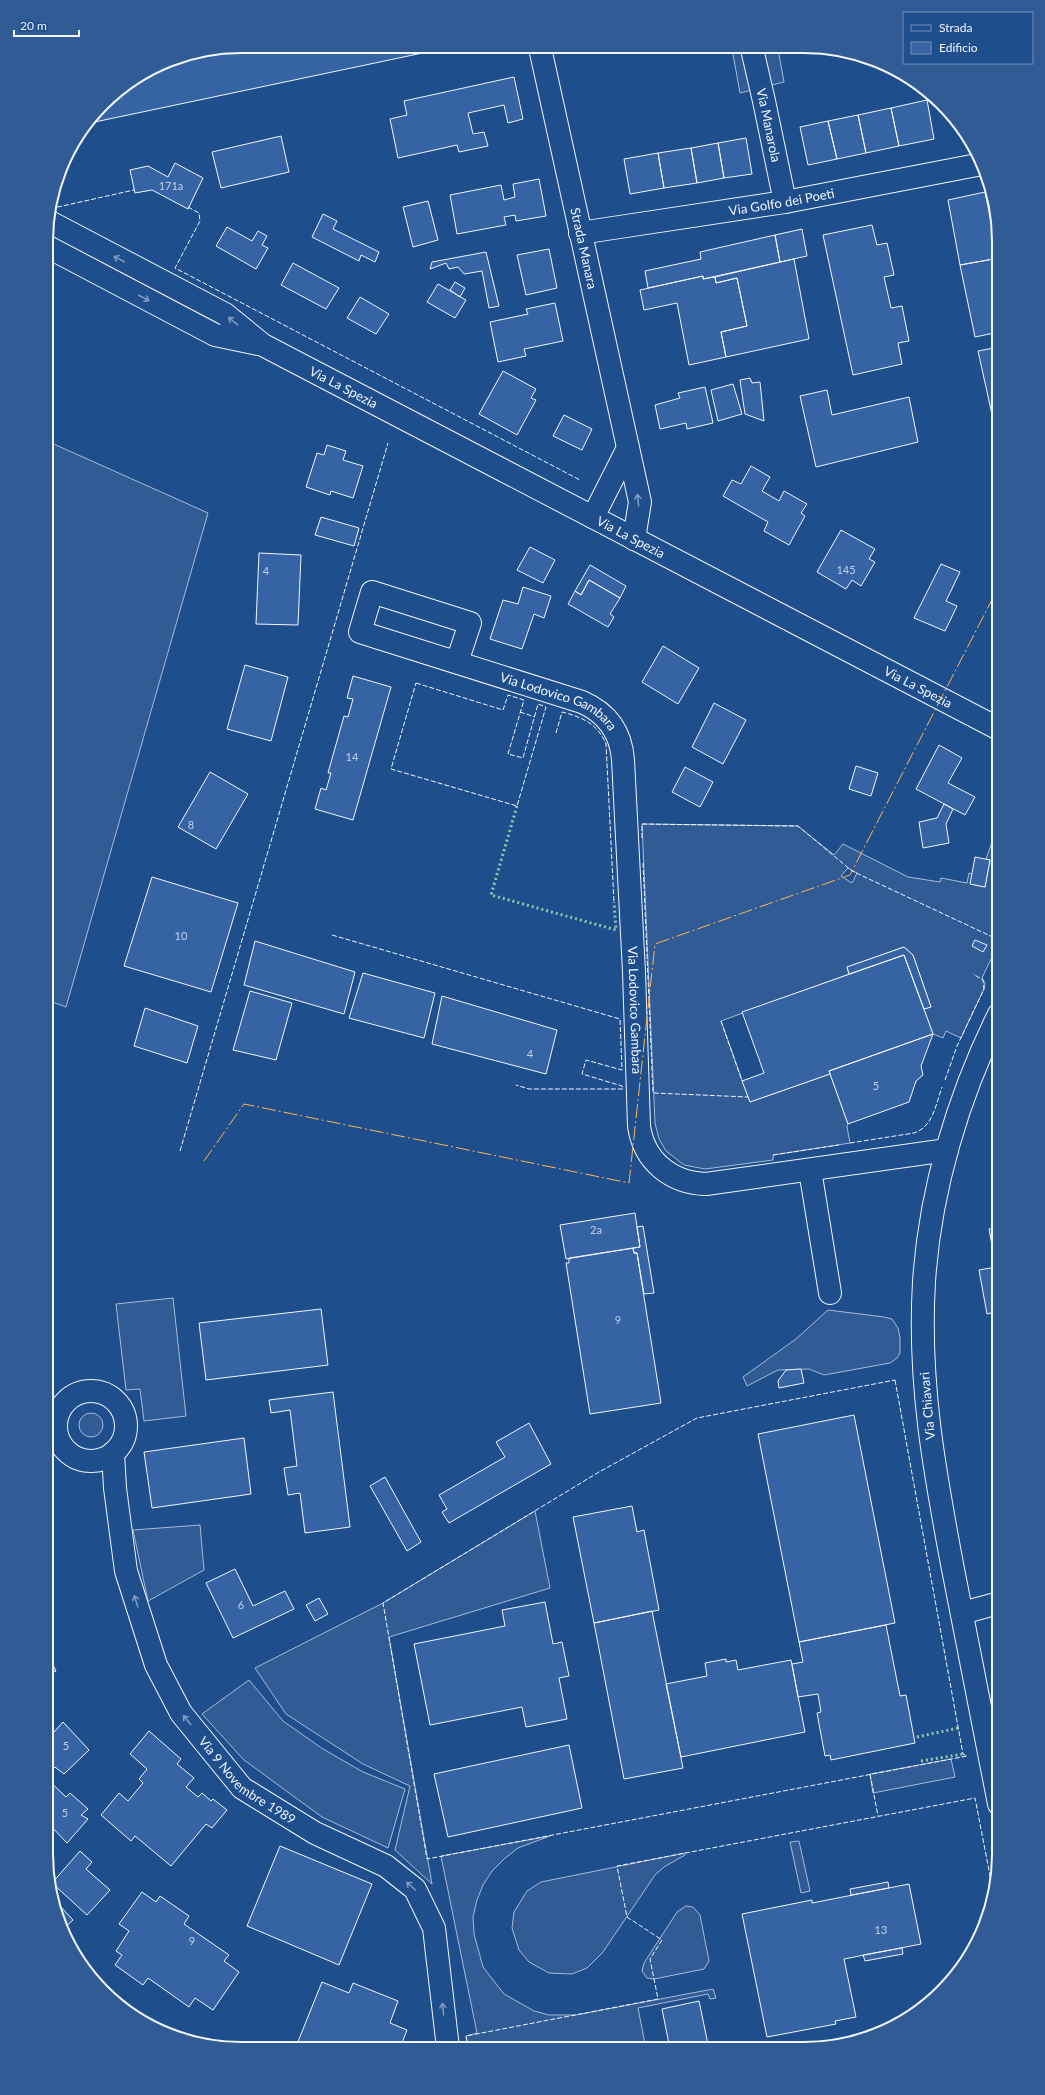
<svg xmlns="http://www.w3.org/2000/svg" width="1045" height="2095" font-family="Lato,sans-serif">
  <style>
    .built { fill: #305b95; stroke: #a8bbd7; fill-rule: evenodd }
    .building { fill: #3563a3; stroke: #f2f6ff }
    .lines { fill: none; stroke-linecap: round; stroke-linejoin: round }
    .minor-casing { stroke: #f2f6ff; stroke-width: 24 }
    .major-casing { stroke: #f2f6ff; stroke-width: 24 }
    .minor { stroke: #1f4e8c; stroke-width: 22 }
    .major { stroke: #1f4e8c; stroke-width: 22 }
    .hedge { stroke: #97c8a6; stroke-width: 3; stroke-dasharray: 2 3; stroke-linecap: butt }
    .fence { stroke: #f2f6ff; stroke-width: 1; stroke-dasharray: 5 2; stroke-linecap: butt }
    .power { stroke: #ffb74d; stroke-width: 1; stroke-dasharray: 14 3 2 3; stroke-linecap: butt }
    .oneway { stroke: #7e9ac0 }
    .labels { text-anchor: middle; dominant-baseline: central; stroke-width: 3; stroke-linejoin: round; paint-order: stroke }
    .number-label { font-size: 11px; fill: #c3d1e8 }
    .street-label { font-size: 13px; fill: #f2f6ff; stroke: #1f4e8c }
    .rim { fill: none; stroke: #f2f6ff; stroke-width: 2 }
  </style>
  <rect width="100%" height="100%" fill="#1f4e8c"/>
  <path class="built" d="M 732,49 L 778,49 L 784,82 L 740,93 Z
    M 47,441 L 208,513 L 66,1007 L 47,1000 Z
    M 999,823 L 999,957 L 992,957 L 982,978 L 985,983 L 984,989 L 961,1038 L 946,1031 L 943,1038 L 933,1034 L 924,1009 L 931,1007 L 913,955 L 904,947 L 847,967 L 849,974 L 721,1021 L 750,1102 L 830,1074 L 848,1124 L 847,1127 L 850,1143 L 773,1155 L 773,1160 L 705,1169 L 684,1165 L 666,1151 L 659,1139 L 655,1123 L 642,824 L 798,826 L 834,855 L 843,844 L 908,877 L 940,882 L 941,878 L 967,883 L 969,873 L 972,874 L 971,884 L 985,887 L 990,860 L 986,859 ZM 848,868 L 857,873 L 852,883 L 841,876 Z
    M 173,1298 L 186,1416 L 144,1421 L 140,1389 L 126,1390 L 116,1304 Z
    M 828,1310 L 884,1317 L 892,1319 L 898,1328 L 900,1338 L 900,1353 L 897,1358 L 890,1363 L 824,1375 L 809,1369 L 778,1370 L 747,1386 L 743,1377 L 796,1339 Z
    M79 1425a12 12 0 1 1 24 0a12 12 0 1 1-24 0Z
    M 535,1511 L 550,1588 L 389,1637 L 432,1884 L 395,1850 L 410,1786 L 363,1764 L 286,1714 L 255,1668 L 383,1603 Z
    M 200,1525 L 204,1570 L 148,1601 L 133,1530 Z
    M 249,1680 L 283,1721 L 323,1749 L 363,1772 L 405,1789 L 388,1848 L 322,1817 L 244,1760 L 202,1714 Z
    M 951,1759 L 955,1777 L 873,1793 L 870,1774 Z
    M 550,1836 L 518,1848 L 504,1859 L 492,1871 L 483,1885 L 477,1900 L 473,1917 L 474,1934 L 483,1967 L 504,1994 L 534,2011 L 549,2015 L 576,2015 L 713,1989 L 716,1998 L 710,1999 L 708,1994 L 638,2008 L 646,2049 L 468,2048 L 466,2036 L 477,2033 L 441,1856 Z
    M 799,1841 L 810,1891 L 801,1893 L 790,1842 Z
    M 685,1853 L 685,1855 L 664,1867 L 655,1875 L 603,1952 L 587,1968 L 572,1974 L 549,1973 L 529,1962 L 519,1950 L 512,1928 L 514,1912 L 527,1891 L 541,1882 Z
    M 686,1906 L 693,1907 L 700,1915 L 709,1961 L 704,1969 L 654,1979 L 647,1978 L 642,1971 L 644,1963 L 677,1912 Z"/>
  <path class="building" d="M 241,46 L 451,47 L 90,123 L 112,94 L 166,61 Z
    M 514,77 L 523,119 L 508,123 L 504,105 L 468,113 L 473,134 L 484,132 L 488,146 L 459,152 L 457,145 L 398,158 L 390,119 L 407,115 L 404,101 Z
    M 927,100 L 934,139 L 899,146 L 891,108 Z
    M 891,108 L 899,146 L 866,153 L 858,115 Z
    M 858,115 L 866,153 L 837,159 L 828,121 Z
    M 828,121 L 837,159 L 808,165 L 800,127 Z
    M 281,136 L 289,172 L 221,188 L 212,152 Z
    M 746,138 L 752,174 L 724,178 L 718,143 Z
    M 718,143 L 724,178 L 697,183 L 691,148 Z
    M 691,148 L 697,183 L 664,188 L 658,153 Z
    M 658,153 L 664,188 L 630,194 L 624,159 Z
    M 175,163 L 203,178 L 188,209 L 152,190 L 135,193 L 130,170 L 148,166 L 168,177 Z
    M 539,179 L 546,216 L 516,221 L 515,215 L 504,217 L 506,225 L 457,234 L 450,195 L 501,185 L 504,200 L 515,197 L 513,184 Z
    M 985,192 L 999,258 L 960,265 L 948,200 Z
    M 428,201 L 438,240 L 413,247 L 403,207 Z
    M 323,214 L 337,221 L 333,229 L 379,252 L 375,262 L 361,255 L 359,261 L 312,237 Z
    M 872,225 L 877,245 L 887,243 L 894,275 L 884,277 L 891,308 L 902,306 L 909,341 L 898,343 L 902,364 L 853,375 L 823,235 Z
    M 227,227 L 252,241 L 258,231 L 267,236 L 262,245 L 268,248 L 256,269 L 216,246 Z
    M 802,229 L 807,256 L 780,262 L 775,235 Z
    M 775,235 L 780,262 L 703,279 L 703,276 L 648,288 L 645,271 L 701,259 L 700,252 Z
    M 549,249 L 557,288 L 526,295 L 517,255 Z
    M 486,252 L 499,306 L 489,308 L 482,271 L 464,274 L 458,267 L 449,269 L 446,263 L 430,269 L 432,262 Z
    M 999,258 L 999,332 L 975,337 L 960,265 Z
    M 794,259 L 809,339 L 726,357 L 721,332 L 747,326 L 737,278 L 716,283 L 715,277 Z
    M 293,263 L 339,288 L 326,309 L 281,285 Z
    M 703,276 L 703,279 L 715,277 L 716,283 L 737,278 L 747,326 L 721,332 L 726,357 L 689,365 L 677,303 L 644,310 L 640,290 Z
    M 455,282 L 465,288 L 460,297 L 450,290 Z
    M 438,284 L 466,300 L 455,318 L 427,302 Z
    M 360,297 L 389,314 L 376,334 L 347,318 Z
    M 555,303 L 563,341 L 524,349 L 526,356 L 498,362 L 490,322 L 528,314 L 526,309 Z
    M 999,347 L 999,408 L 991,410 L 978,351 Z
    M 503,371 L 536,389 L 531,398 L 536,400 L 517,435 L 479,414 Z
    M 750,378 L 752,383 L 760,382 L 764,421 L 745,414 L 740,380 Z
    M 733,384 L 742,414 L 718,421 L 711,390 Z
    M 705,387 L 713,423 L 687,429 L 686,423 L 660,429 L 655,405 L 680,398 L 678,393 Z
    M 827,390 L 832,415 L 909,397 L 918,442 L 816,467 L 800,396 Z
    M 999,408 L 999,447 L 991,410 Z
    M 564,415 L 592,429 L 582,450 L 553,436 Z
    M 327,445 L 346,451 L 343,460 L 363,466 L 353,498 L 331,491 L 330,495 L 306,487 L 317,453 L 324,455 Z
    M 751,466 L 770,477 L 762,491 L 779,501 L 784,491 L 807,504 L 801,513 L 805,516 L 789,545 L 764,531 L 768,522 L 723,496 L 732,480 L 741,484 Z
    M 321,517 L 359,528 L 354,546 L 315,535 Z
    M 841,530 L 875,549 L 869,559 L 875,562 L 861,586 L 852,580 L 846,589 L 817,572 Z
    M 530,547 L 555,560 L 543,583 L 517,570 Z
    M 259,553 L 301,555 L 298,625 L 256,624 Z
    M 941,564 L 960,572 L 946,601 L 957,606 L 945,631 L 914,618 Z
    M 590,565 L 626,586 L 620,598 L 589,580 L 581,595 L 575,591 Z
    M 589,580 L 620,598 L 610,614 L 614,617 L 608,627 L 568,604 L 575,591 L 581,595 Z
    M 523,587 L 551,596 L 544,618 L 534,614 L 522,649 L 490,639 L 503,600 L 518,604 Z
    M 663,646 L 699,668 L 678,704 L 642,682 Z
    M 245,665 L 288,677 L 271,741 L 227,729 Z
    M 353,676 L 391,687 L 353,820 L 315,809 L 321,788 L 326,790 L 331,773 L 328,773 L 344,716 L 348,717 L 353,699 L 347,698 Z
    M 714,703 L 746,720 L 723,764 L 692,747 Z
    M 939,745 L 962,758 L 948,783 L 975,797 L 965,815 L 916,789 Z
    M 856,766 L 878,773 L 871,796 L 849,789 Z
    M 685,767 L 713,782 L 700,807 L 672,792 Z
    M 210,772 L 248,794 L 216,849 L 178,827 Z
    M 944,804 L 953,809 L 946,824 L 949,843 L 923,848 L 919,822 L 937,818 Z
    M 975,857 L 990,860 L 985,887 L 970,884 Z
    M 152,877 L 238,903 L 211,992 L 124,966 Z
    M 975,940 L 987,945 L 983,952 L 972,946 Z
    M 255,941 L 355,972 L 344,1014 L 244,985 Z
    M 904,947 L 913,955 L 931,1007 L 924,1009 L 904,955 L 849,974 L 847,967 Z
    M 904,955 L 933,1034 L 829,1071 L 830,1074 L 750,1102 L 742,1081 L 764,1073 L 742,1012 Z
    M 363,973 L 435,993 L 424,1038 L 349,1018 Z
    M 250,991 L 292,1003 L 276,1060 L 233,1050 Z
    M 442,996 L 557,1030 L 546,1074 L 432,1044 Z
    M 145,1008 L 198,1026 L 187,1063 L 134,1046 Z
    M 933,1034 L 921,1066 L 923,1075 L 916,1081 L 909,1102 L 848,1124 L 829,1071 Z
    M 635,1213 L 640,1247 L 566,1259 L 560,1225 Z
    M 643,1226 L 654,1293 L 644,1294 L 637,1253 L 634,1253 L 633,1248 L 640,1247 L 637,1227 Z
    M 999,1227 L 999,1311 L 987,1314 L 979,1270 L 996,1267 L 989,1229 Z
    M 633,1248 L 634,1253 L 637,1253 L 661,1403 L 590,1414 L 566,1263 L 569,1263 L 569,1258 Z
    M 321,1309 L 328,1365 L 206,1380 L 199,1323 Z
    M 801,1369 L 804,1383 L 779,1388 L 778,1381 L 786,1370 Z
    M 333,1392 L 350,1527 L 305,1533 L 300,1493 L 288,1495 L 284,1468 L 297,1466 L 290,1410 L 271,1413 L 269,1400 Z
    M 854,1415 L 895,1623 L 799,1642 L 758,1434 Z
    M 529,1423 L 551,1464 L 449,1523 L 442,1512 L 447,1509 L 439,1495 L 505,1457 L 496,1442 Z
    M 244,1438 L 251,1494 L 152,1508 L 144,1452 Z
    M 385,1477 L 421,1542 L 407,1551 L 370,1486 Z
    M 632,1506 L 637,1532 L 644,1530 L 659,1610 L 594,1623 L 573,1517 Z
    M 235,1569 L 253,1606 L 285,1591 L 294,1609 L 233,1638 L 206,1583 Z
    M 319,1598 L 328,1614 L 315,1621 L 306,1605 Z
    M 545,1602 L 553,1644 L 562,1642 L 569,1676 L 559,1678 L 567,1719 L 526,1727 L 522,1707 L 430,1725 L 414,1644 L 505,1626 L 502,1610 Z
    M 652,1611 L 683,1768 L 624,1779 L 594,1623 Z
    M 886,1625 L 900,1696 L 906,1695 L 915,1743 L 831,1760 L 830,1755 L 825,1756 L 817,1713 L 821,1712 L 818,1694 L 798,1697 L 792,1664 L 803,1662 L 799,1642 Z
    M 46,1651 L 56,1671 L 46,1675 Z
    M 726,1659 L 726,1662 L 736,1660 L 738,1670 L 791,1660 L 805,1732 L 681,1757 L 666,1684 L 707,1676 L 705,1663 Z
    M 63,1722 L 89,1750 L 64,1774 L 55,1767 L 46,1776 L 46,1741 Z
    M 149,1731 L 181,1759 L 177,1764 L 194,1778 L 186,1787 L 198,1797 L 202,1793 L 211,1801 L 213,1799 L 227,1810 L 212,1828 L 206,1824 L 171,1866 L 135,1836 L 131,1841 L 101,1815 L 119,1793 L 128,1801 L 143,1783 L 139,1779 L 147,1769 L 130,1754 Z
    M 569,1745 L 582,1808 L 448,1837 L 434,1774 Z
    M 46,1778 L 66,1797 L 70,1793 L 88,1809 L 81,1815 L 88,1819 L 67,1843 L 49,1824 L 46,1828 Z
    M 280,1846 L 372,1884 L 339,1965 L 247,1926 Z
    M 80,1851 L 92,1862 L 86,1869 L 110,1890 L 87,1915 L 52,1883 Z
    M 888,1882 L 889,1888 L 851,1895 L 850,1889 Z
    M 909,1884 L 921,1944 L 844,1959 L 856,2017 L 835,2021 L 836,2024 L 767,2037 L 742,1914 L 812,1900 L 812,1903 Z
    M 142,1892 L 156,1902 L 160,1896 L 189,1916 L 184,1924 L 229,1955 L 224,1961 L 239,1972 L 213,2010 L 195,1998 L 189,2007 L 148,1978 L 143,1985 L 115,1965 L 122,1955 L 116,1951 L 129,1931 L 119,1924 Z
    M 61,1907 L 73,1920 L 63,1929 L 55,1912 Z
    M 902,1948 L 903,1954 L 865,1961 L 863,1955 Z
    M 322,1982 L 349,1993 L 353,1983 L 398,2001 L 390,2023 L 407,2030 L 400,2048 L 305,2048 L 297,2044 Z
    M 699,2001 L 709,2049 L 670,2049 L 662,2009 Z"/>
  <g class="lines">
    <g class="minor-casing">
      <g id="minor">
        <path id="s1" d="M 540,48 L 640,502 L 634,539"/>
        <path id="s2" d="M 752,49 L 764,101 L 785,202"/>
        <path id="s3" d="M 580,233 L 785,202 L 982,164"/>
        <path d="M 593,517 L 628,448"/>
        <path id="s4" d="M 457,662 L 470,623 L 372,592 L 360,632 L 582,702 C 607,713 621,732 623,760 L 634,972 L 639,1126 C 644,1161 671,1183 706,1184 L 947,1150"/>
        <path d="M 810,1170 L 830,1293"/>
        <circle cx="91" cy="1426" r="35"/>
        <path id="s5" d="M 113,1453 L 115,1488 L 126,1571 L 156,1665 L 181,1713 L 242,1788 L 315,1833 L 386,1866 L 415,1889 L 434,1928 L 448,2048"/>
        <path d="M 962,1613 L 999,1603"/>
        <path d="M 999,1804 C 983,1724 968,1644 952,1564 C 934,1468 918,1381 924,1282 C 930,1190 958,1097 999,1014"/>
      </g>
    </g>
    <g class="major-casing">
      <g id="major">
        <path id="s6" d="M 48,221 L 225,314 L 263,345 L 999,729"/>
        <path d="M 48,247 L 215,335 L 258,344"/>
      </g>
    </g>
    <use href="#minor" class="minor"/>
    <use href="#major" class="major"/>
    <path class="hedge" d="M 517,806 L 491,895 L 616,930 L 614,902
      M 917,1737 L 958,1728
      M 921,1761 L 963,1754"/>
    <path class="fence" d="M 51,203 L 58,207 L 134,190
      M 188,207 L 199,213 L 200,221 L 175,268 L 580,480
      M 416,683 L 503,710 L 508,695 L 524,700 L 508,754 L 523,758 L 538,704 L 546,707 L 517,806 L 391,769 Z
      M 520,712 L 535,717
      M 556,733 L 562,712 C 582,717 598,724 606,744 L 614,902
      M 642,838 L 642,824 L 798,826 L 852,871 L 999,940
      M 643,863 L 653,1093 L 748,1097
      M 332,935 L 620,1019 L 622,1070 L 586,1060 L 582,1074 L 622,1086 L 623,1089 L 529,1089 L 516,1085
      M 721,1021 L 742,1081
      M 945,1080 L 957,1046 L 984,989 L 983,980 L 973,974
      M 850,1143 L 914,1133 C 933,1127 936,1104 942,1087
      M 180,1151 L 388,443
      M 773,1155 L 839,1145
      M 895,1380 L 963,1754 L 967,1756 L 427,1859 L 383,1603 L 599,1472 L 697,1418 Z
      M 870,1774 L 878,1816
      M 468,2048 L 466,2036 L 658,1999 L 650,1959 L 662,1940 L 627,1917 L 617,1866 L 975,1798 L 993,1891"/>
    <path class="power" d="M 204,1161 L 244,1104 L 629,1183 L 655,944 L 850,875 L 999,586"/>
  </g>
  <defs><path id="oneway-shaft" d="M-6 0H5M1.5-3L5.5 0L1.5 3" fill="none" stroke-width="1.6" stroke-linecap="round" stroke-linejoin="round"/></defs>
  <g class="oneway">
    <use href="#oneway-shaft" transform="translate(119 259) rotate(-152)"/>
    <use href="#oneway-shaft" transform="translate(144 298) rotate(27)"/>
    <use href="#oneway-shaft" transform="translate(233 321) rotate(-141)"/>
    <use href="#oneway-shaft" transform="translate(638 500) rotate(-96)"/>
    <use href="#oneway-shaft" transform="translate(136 1601) rotate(-108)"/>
    <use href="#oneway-shaft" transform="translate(187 1720) rotate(-129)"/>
    <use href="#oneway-shaft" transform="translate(411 1886) rotate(-138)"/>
    <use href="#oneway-shaft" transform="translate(443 2009) rotate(-96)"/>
  </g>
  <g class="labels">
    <g class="number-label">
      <text x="171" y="185">171a</text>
      <text x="846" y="569">145</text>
      <text x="266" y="570">4</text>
      <text x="352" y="756">14</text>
      <text x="191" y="824">8</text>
      <text x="181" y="935">10</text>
      <text x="530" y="1053">4</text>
      <text x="876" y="1085">5</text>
      <text x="596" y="1229">2a</text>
      <text x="618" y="1319">9</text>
      <text x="241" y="1604">6</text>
      <text x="66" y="1745">5</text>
      <text x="65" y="1812">5</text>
      <text x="881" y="1929">13</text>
      <text x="192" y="1940">9</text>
    </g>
    <g class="street-label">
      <text stroke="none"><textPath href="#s2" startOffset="78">Via Manarola</textPath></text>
      <text stroke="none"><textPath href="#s3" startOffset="204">Via Golfo dei Poeti</textPath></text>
      <text stroke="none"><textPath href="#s1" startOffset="205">Strada Manara</textPath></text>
      <text stroke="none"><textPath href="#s6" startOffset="340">Via La Spezia</textPath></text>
      <text stroke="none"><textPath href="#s6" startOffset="664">Via La Spezia</textPath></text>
      <text stroke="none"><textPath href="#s6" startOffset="988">Via La Spezia</textPath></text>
      <text stroke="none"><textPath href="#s4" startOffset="397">Via Lodovico Gambara</textPath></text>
      <text stroke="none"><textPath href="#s4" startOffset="744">Via Lodovico Gambara</textPath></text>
      <text transform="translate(927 1406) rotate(-95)">Via Chiavari</text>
      <text stroke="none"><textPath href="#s5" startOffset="367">Via 9 Novembre 1989</textPath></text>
    </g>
  </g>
  <path d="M0 0H1045V2095H0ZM241 53H804A188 188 0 0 1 992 241V1854A188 188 0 0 1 804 2042H241A188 188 0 0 1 53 1854V241A188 188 0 0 1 241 53Z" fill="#305b95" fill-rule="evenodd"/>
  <path class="rim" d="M241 53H804A188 188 0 0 1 992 241V1854A188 188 0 0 1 804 2042H241A188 188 0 0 1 53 1854V241A188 188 0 0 1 241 53Z"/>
  <rect x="903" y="12" width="130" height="52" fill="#1f4e8c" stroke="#7391ba"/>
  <rect x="911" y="25" width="20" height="6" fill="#1f4e8c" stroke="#7391ba"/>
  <text x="939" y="32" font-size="12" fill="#f2f6ff">Strada</text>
  <rect x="911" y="42" width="20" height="12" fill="#3563a3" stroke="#7391ba"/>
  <text x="939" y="52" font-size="12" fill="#f2f6ff">Edificio</text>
  <path d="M14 30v6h65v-6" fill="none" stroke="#f2f6ff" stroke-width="2"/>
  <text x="20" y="30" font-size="12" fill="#f2f6ff" stroke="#1f4e8c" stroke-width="3" paint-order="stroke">20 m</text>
</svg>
